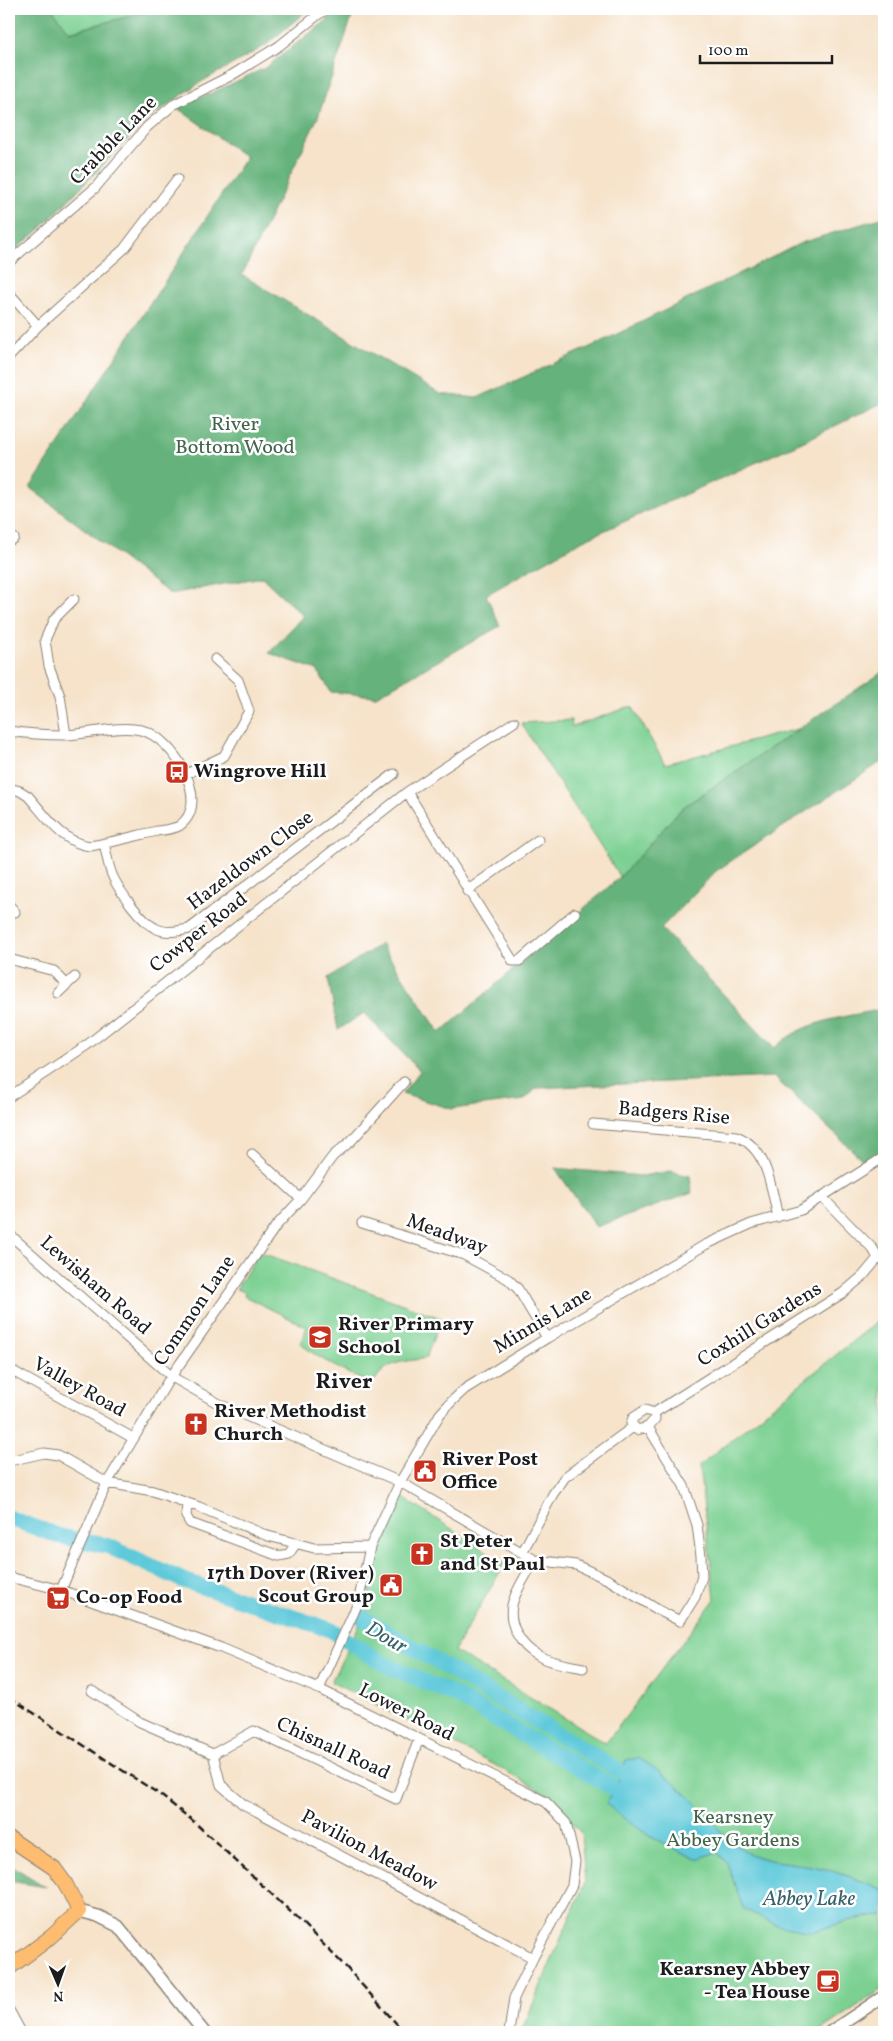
<svg xmlns="http://www.w3.org/2000/svg" width="893" height="2041" font-family="Vollkorn,serif">
  <style>
    .green { fill: #7cd092; stroke: #4c7657 }
    .forest { fill: #65b27c; stroke: #40674c }
    .water { fill: #5fc9da; stroke: #3e727b }
    .lines { fill: none; stroke-linecap: round; stroke-linejoin: round }
    .river { stroke: #5fc9da; stroke-width: 16 }
    .minor-casing { stroke: #898073; stroke-width: 11 }
    .tertiary-casing { stroke: #898073; stroke-width: 14 }
    .primary-casing { stroke: #898073; stroke-width: 16 }
    .minor { stroke: #fff; stroke-width: 9 }
    .tertiary { stroke: #fff; stroke-width: 11 }
    .primary { stroke: #fdbc70; stroke-width: 14 }
    .rail { stroke: #1c1c1c; stroke-width: 2.5; stroke-dasharray: 8 4; stroke-linecap: butt }
    .labels { text-anchor: middle; dominant-baseline: central; stroke-width: 5; stroke-linejoin: round; paint-order: stroke }
    .street-label { font-size: 20px; fill: #1c1c1c; stroke: #fff }
    .park-label { font-size: 20px; fill: #42644b; stroke: #fff }
    .poi-label { font-size: 20px; font-weight: bold; fill: #1c1c1c; stroke: #fff; text-anchor: start }
    .water-label { font-size: 21px; font-style: italic; fill: #376168; stroke: #fff }
    .quarter-label { font-size: 22px; font-weight: bold; fill: #1c1c1c; stroke: #fff }
  </style>
  <rect width="100%" height="100%" fill="#fff"/>
  <filter id="ink" filterUnits="userSpaceOnUse"><feTurbulence type="fractalNoise" baseFrequency=".02" numOctaves="2"/><feDisplacementMap in="SourceGraphic" scale="10" xChannelSelector="R" yChannelSelector="G"/><feConvolveMatrix kernelMatrix="1 2 1 2 8 2 1 2 1" color-interpolation-filters="sRGB"/></filter>
  <filter id="wash" filterUnits="userSpaceOnUse"><feTurbulence type="fractalNoise" baseFrequency=".0096" numOctaves="4" result="noise"/><feDisplacementMap in="SourceGraphic" scale="20" xChannelSelector="R" yChannelSelector="G"/><feGaussianBlur stdDeviation="1.12" result="paint"/><feColorMatrix in="noise" values="0 0 0 0 0 0 0 0 0 0 0 0 0 0 0 0 0 1.4 0 .05"/><feComposite in="paint" operator="in"/></filter>
  <g filter="url(#wash)">
    <rect width="100%" height="100%" fill="#f6e3ca"/>
    <path class="green" d="M 52,9 L 156,9 L 69,32 Z
      M 632,706 L 665,764 L 801,728 L 682,808 L 620,877 L 521,723 L 571,720 L 572,727 Z
      M 260,1252 L 441,1318 L 426,1358 C 400,1363 386,1360 372,1385 C 358,1378 305,1353 301,1342 L 307,1327 L 244,1296 L 245,1292 L 236,1289 Z
      M 884,1316 L 884,1988 L 818,2032 L 521,2032 L 585,1882 L 581,1833 L 550,1796 L 493,1764 L 331,1682 L 370,1603 L 370,1567 L 402,1497 L 505,1563 L 454,1651 L 606,1743 L 715,1599 L 699,1466 Z"/>
    <path class="forest" d="M 9,9 L 52,9 L 70,32 L 156,9 L 309,9 L 265,46 L 201,82 L 149,118 L 38,231 L 9,255 Z
      M 347,9 L 362,9 L 353,14 L 318,117 L 242,275 L 440,394 L 477,398 L 599,343 L 801,243 L 884,217 L 884,402 L 802,442 L 581,541 L 486,595 L 500,626 L 376,696 L 331,692 L 317,670 L 269,653 L 303,616 L 262,577 L 170,594 L 30,488 L 246,157 L 173,105 L 205,96 L 265,68 L 327,20 Z
      M 884,671 L 884,760 L 716,871 L 661,928 L 774,1048 C 805,1020 844,1017 884,1009 L 884,1157 L 869,1166 L 774,1077 L 537,1088 L 524,1100 L 452,1109 L 402,1094 L 420,1071 L 364,1013 L 338,1030 L 328,978 L 381,944 L 440,1033 L 620,877 L 682,808 Z
      M 555,1168 L 642,1176 L 670,1171 L 690,1176 L 692,1193 L 596,1227 Z
      M 9,1864 L 46,1887 L 9,1881 Z"/>
    <path class="water" d="M 639,1758 C 660,1772 681,1787 698,1806 C 713,1822 726,1840 745,1851 C 765,1863 793,1862 816,1867 C 839,1872 862,1881 884,1890 L 884,1917 L 877,1915 L 848,1921 L 812,1932 L 779,1926 L 743,1908 L 727,1863 L 717,1852 L 696,1859 L 649,1836 L 606,1804 L 615,1789 L 626,1760 Z"/>
    <g class="lines">
      <path class="river" d="M 9,1518 L 59,1536 L 108,1546 L 182,1580 L 331,1630 L 386,1665 L 453,1694 L 615,1789
        M 360,1616 L 623,1773"/>
    </g>
  </g>
  <g filter="url(#ink)">
    <g class="lines">
      <g class="minor-casing">
        <path id="minor" d="M 9,262 L 95,188 L 147,127 L 173,105 L 232,75 L 279,46 L 319,14 L 328,9
          M 9,293 L 38,326
          M 9,357 L 38,326 L 124,249 L 177,179
          M 9,541 L 14,538
          M 9,731 C 28,734 47,735 66,735 C 91,734 117,725 141,730 C 173,737 213,803 179,826 C 174,829 164,830 157,831 C 135,836 113,842 90,846 C 62,843 46,816 28,796 L 20,791 L 9,788
          M 66,735 L 60,696 L 49,666 L 45,640 L 54,619 L 74,599
          M 186,774 L 224,756 L 249,711 L 238,680 L 215,659
          M 407,792 L 513,961 L 519,961 L 575,913
          M 104,843 C 107,855 108,867 113,877 C 120,892 141,921 155,928 C 166,934 178,931 189,929 L 394,774
          M 467,891 L 538,840
          M 9,905 L 15,912
          M 9,959 L 54,971 L 67,985
          M 58,993 L 75,977
          M 9,1097 L 87,1045 L 407,792 L 514,722
          M 593,1124 L 736,1136 C 768,1148 771,1188 778,1217
          M 252,1154 L 301,1199
          M 822,1197 L 873,1249 L 878,1258 L 884,1261
          M 362,1223 L 464,1255 L 508,1279 L 518,1289 L 547,1338
          M 9,1234 L 172,1377 L 223,1406 L 400,1482 L 535,1560 L 576,1565 L 609,1580 L 660,1611 L 680,1621 L 695,1597 L 702,1577 L 701,1556 L 697,1525 L 684,1486 L 648,1427
          M 9,1369 L 133,1438
          M 645,1410 L 654,1413 L 655,1419 L 648,1427 L 637,1430 L 631,1423 L 633,1418 Z
          M 654,1413 L 843,1293 L 863,1276 L 878,1258
          M 9,1461 L 44,1453 L 58,1455 L 107,1483 L 153,1491 L 199,1507 L 268,1536 L 314,1548 L 370,1547
          M 187,1504 L 186,1516 L 190,1523 L 279,1556 L 289,1554 L 296,1543
          M 523,1551 L 553,1494 L 565,1477 L 633,1427
          M 535,1560 C 527,1574 516,1589 512,1605 C 508,1625 521,1647 539,1656 C 551,1663 569,1665 583,1668
          M 9,1577 L 61,1590 L 221,1648 L 319,1689 L 546,1802 L 566,1823 L 575,1861 L 572,1885 L 533,1958 L 514,1998 L 509,2032
          M 61,1590 L 107,1483 L 168,1381 L 276,1226 L 301,1199 L 333,1156 L 351,1141 L 404,1082
          M 319,1689 L 358,1603 L 370,1547 L 400,1482 L 440,1414 L 452,1401 L 465,1389 L 547,1338 L 705,1245 L 751,1224 L 801,1210 L 884,1157
          M 92,1691 L 140,1722 L 213,1754 L 254,1731 L 396,1799 L 419,1739
          M 213,1754 L 221,1785 L 243,1804 L 533,1958
          M 9,2010 L 21,2032"/>
      </g>
      <g class="tertiary-casing">
        <path id="tertiary" d="M 79,1911 L 98,1916 L 118,1926 L 204,2032
          M 830,2032 L 884,1996"/>
      </g>
      <g class="primary-casing">
        <path id="primary" d="M 9,1838 L 54,1868 L 65,1883 L 79,1911 L 51,1937 L 9,1968"/>
      </g>
      <use href="#minor" class="minor"/>
      <use href="#tertiary" class="tertiary"/>
      <use href="#primary" class="primary"/>
      <path class="rail" d="M 9,1697 L 159,1794 L 192,1820 L 293,1914 L 346,1967 L 404,2032"/>
    </g>
  </g>
  <defs>
    <g id="bus-square" transform="scale(1.25)"><rect x="-9" y="-9" width="18" height="18" rx="4" fill="#c8321e" stroke="#fff"/><path d="M-5-6H5V4H4V6H2V4H-2V6H-4V4H-5ZM-3.5-4V0h7V-4ZM-3.5 1.2v1.5H-2V1.2ZM2 1.2v1.5H3.5V1.2Z" fill="#fff"/></g>
    <g id="school-square" transform="scale(1.25)"><rect x="-9" y="-9" width="18" height="18" rx="4" fill="#c8321e" stroke="#fff"/><path d="M0-5L7-2L0 1L-7-2ZM-4 1L0 2.5L4 1V4Q0 6-4 4Z" fill="#fff"/></g>
    <g id="church-square" transform="scale(1.25)"><rect x="-9" y="-9" width="18" height="18" rx="4" fill="#c8321e" stroke="#fff"/><path d="M-1.2-6h2.4v3.5h3.3v2.4h-3.3V6h-2.4V-.1h-3.3v-2.4h3.3Z" fill="#fff"/></g>
    <g id="civic-square" transform="scale(1.25)"><rect x="-9" y="-9" width="18" height="18" rx="4" fill="#c8321e" stroke="#fff"/><path d="M-.6-6.5H3V-4.5H.6V-3L4-1V1h2V6H-6V1h2V-1L-.6-3ZM-1.2 2.5V6h2.4V2.5Z" fill="#fff"/></g>
    <g id="supermarket-square" transform="scale(1.25)"><rect x="-9" y="-9" width="18" height="18" rx="4" fill="#c8321e" stroke="#fff"/><path d="M-6-5.5h2.5l.6 2H6L4.5 2H-2.5L-4.4-4H-6ZM-1.5 3.2a1.3 1.3 0 1 0 .1 0ZM3 3.2a1.3 1.3 0 1 0 .1 0Z" fill="#fff"/></g>
    <g id="cafe-square" transform="scale(1.25)"><rect x="-9" y="-9" width="18" height="18" rx="4" fill="#c8321e" stroke="#fff"/><path d="M-5.5-4.5H6V0H3Q3 3.5 0 3.5H-2.5Q-5.5 3.5-5.5 0ZM3-3.2v2h1.7v-2ZM-6 4.5H4V6H-6Z" fill="#fff"/></g>
  </defs>
  <g fill-rule="evenodd">
    <use href="#bus-square" x="177" y="772"/>
    <use href="#school-square" x="320" y="1337"/>
    <use href="#church-square" x="196" y="1424"/>
    <use href="#civic-square" x="425" y="1471"/>
    <use href="#church-square" x="422" y="1554"/>
    <use href="#civic-square" x="391" y="1585"/>
    <use href="#supermarket-square" x="58" y="1598"/>
    <use href="#cafe-square" x="828" y="1981"/>
  </g>
  <g class="labels">
    <g class="street-label">
      <text transform="translate(114 141) rotate(-46)">Crabble Lane</text>
      <text transform="translate(251 861) rotate(-37)">Hazeldown Close</text>
      <text transform="translate(199 933) rotate(-38)">Cowper Road</text>
      <text transform="translate(674 1114) rotate(5)">Badgers Rise</text>
      <text transform="translate(447 1235) rotate(20)">Meadway</text>
      <text transform="translate(95 1286) rotate(41)">Lewisham Road</text>
      <text transform="translate(195 1311) rotate(-56)">Common Lane</text>
      <text transform="translate(543 1321) rotate(-31)">Minnis Lane</text>
      <text transform="translate(760 1325) rotate(-32)">Coxhill Gardens</text>
      <text transform="translate(79 1388) rotate(29)">Valley Road</text>
      <text transform="translate(406 1713) rotate(27)">Lower Road</text>
      <text transform="translate(333 1749) rotate(25)">Chisnall Road</text>
      <text transform="translate(369 1851) rotate(28)">Pavilion Meadow</text>
    </g>
    <g class="park-label">
      <text x="235" y="425">River<tspan x="235" dy="23">Bottom Wood</tspan></text>
      <text x="733" y="1818">Kearsney<tspan x="733" dy="23">Abbey Gardens</tspan></text>
    </g>
    <g class="poi-label">
      <text x="194" y="772">Wingrove Hill</text>
      <text x="338" y="1325">River Primary<tspan x="338" dy="23">School</tspan></text>
      <text x="214" y="1412">River Methodist<tspan x="214" dy="23">Church</tspan></text>
      <text x="442" y="1460">River Post<tspan x="442" dy="23">Office</tspan></text>
      <text x="440" y="1542">St Peter<tspan x="440" dy="23">and St Paul</tspan></text>
      <text x="374" y="1574" text-anchor="end">17th Dover (River)<tspan x="374" dy="23">Scout Group</tspan></text>
      <text x="76" y="1598">Co-op Food</text>
      <text x="810" y="1970" text-anchor="end">Kearsney Abbey<tspan x="810" dy="23">- Tea House</tspan></text>
    </g>
    <g class="water-label">
      <text transform="translate(386 1638) rotate(30)">Dour</text>
      <text x="809" y="1899">Abbey Lake</text>
    </g>
    <g class="quarter-label">
      <text x="344" y="1382">River</text>
    </g>
  </g>
  <rect width="893" height="2041" fill="none" stroke="#fff" stroke-width="30"/>
  <g transform="translate(58 1984) rotate(178)" stroke="#ffffff" stroke-width="4" paint-order="stroke">
  <path d="M0-4L9 19L0 12L-9 19Z" fill="#1c1c1c"/>
  <text y="-8" font-size="14" font-weight="bold" text-anchor="middle" fill="#1c1c1c">N</text>
  </g>
  <path d="M700 55v8h132v-8" fill="none" stroke="#1c1c1c" stroke-width="2.5"/>
  <text x="708" y="55" font-size="15" fill="#1c1c1c" stroke="#ffffff" stroke-width="4" paint-order="stroke">100 m</text>
</svg>
